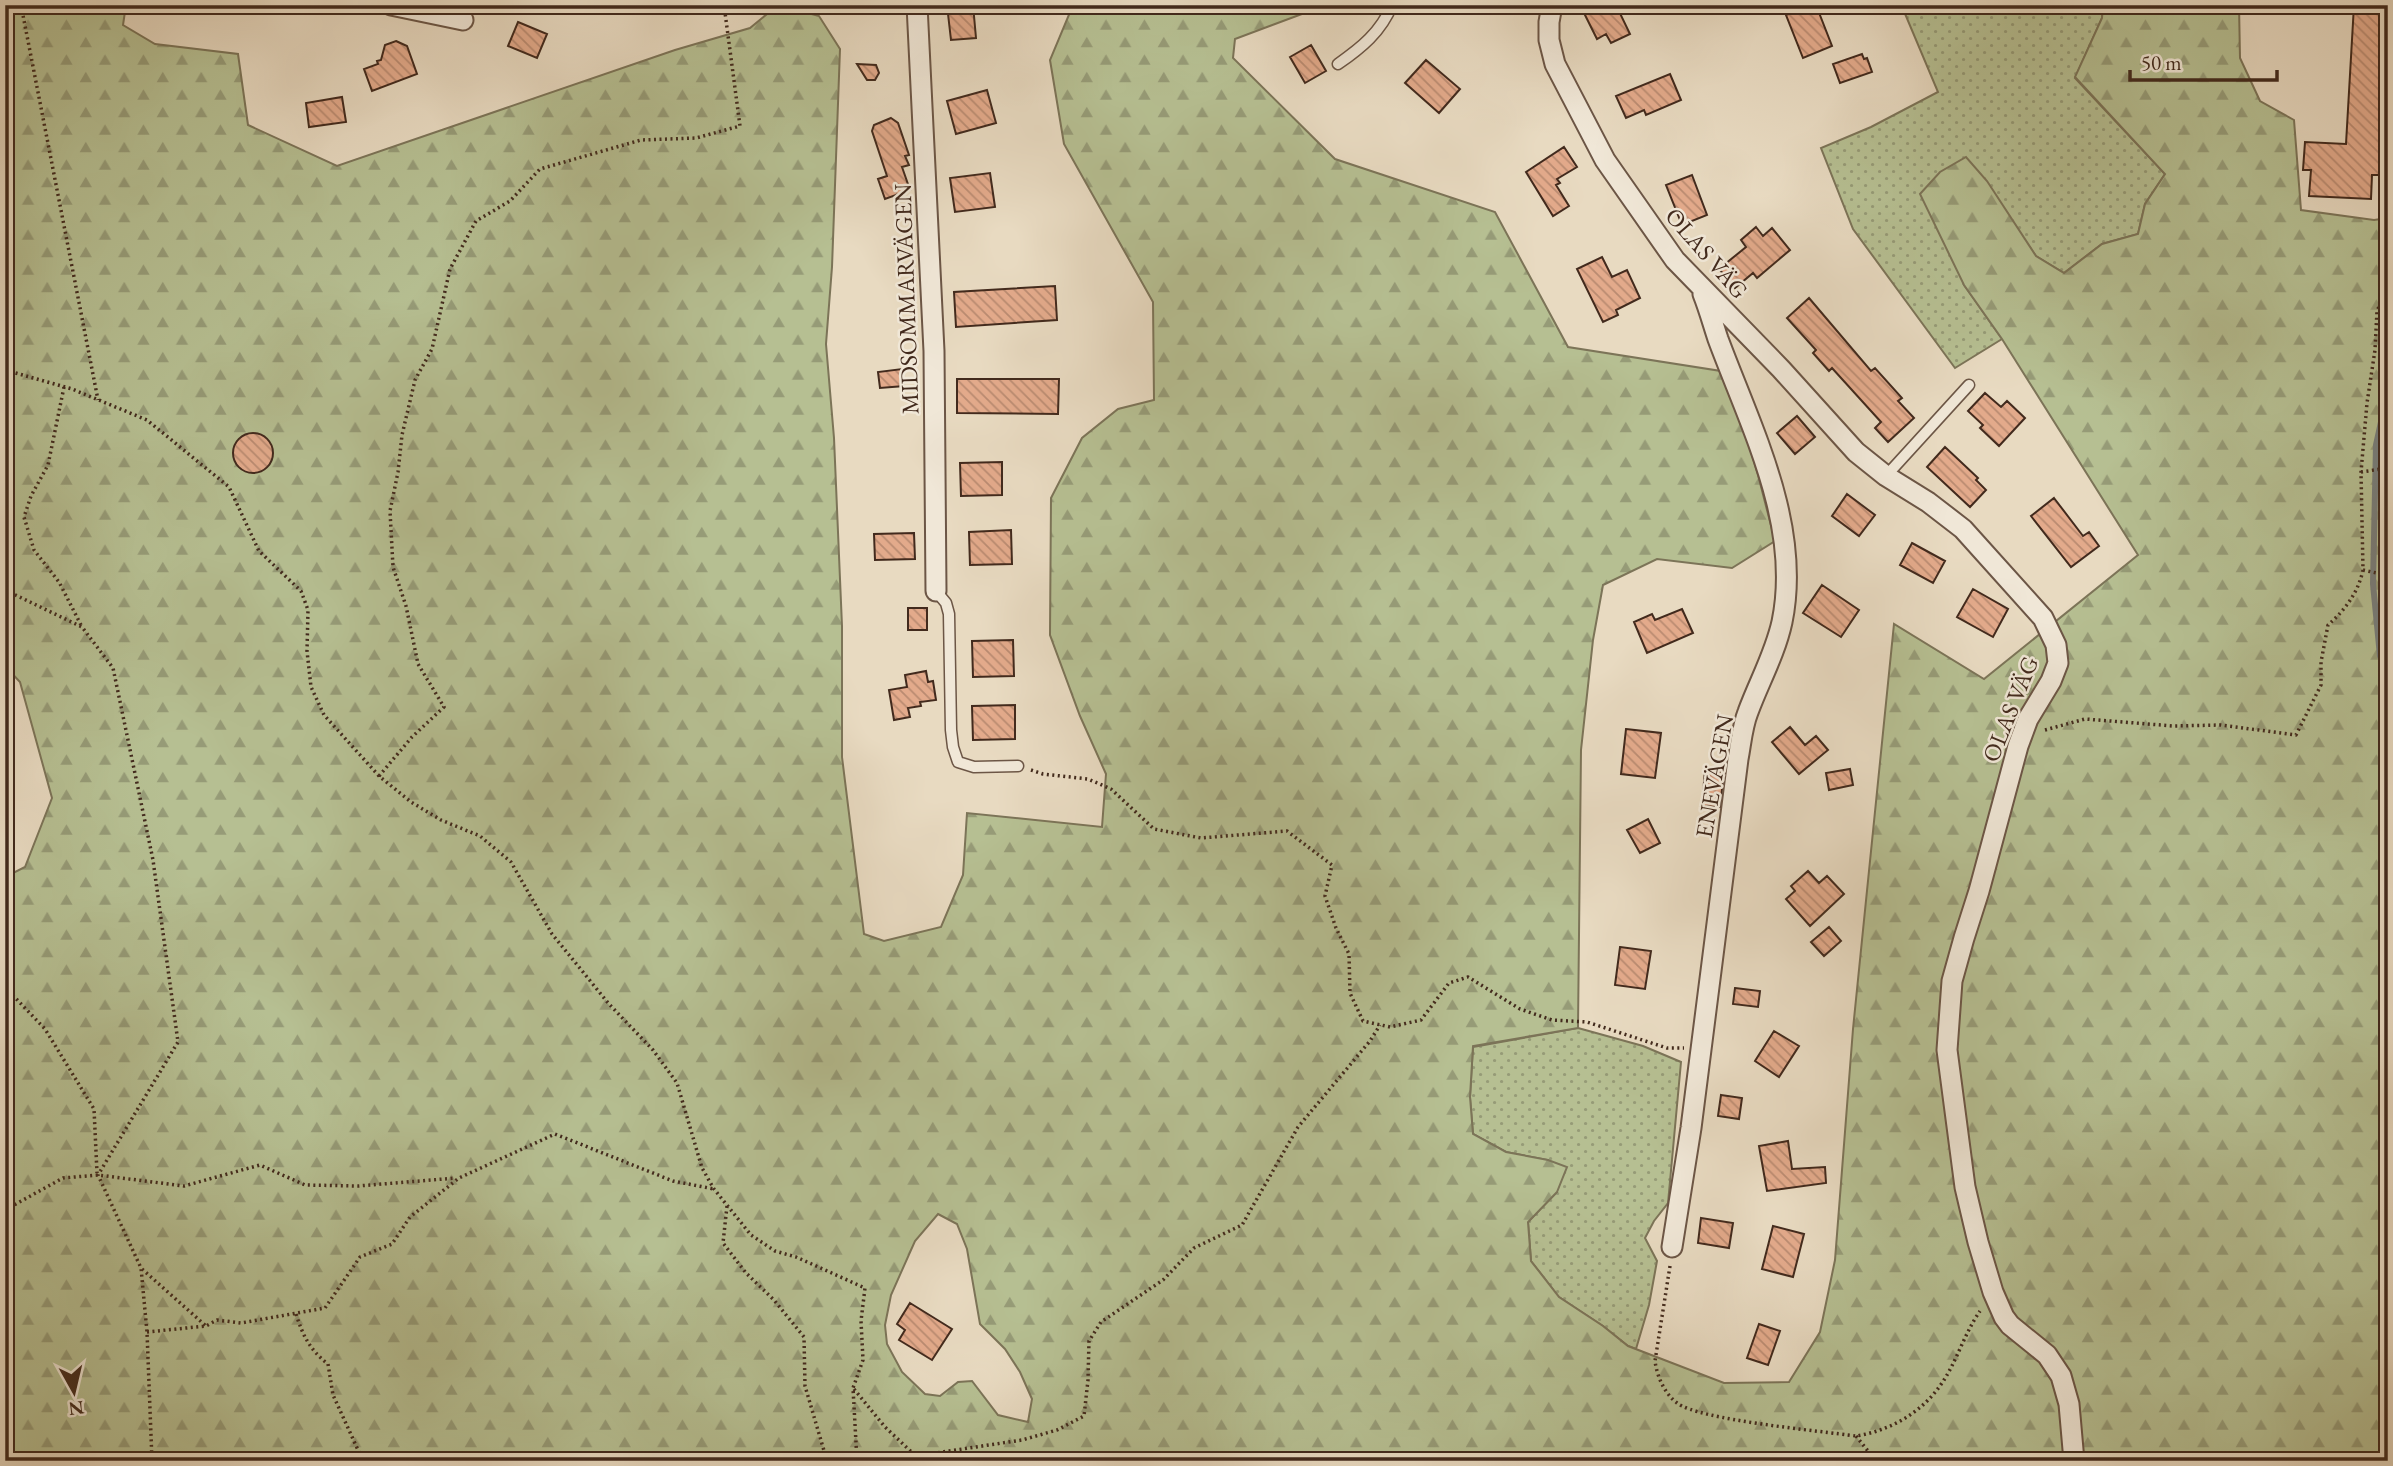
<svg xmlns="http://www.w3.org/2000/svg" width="2393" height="1466" font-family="'EB Garamond',serif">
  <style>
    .grass { fill: url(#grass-dots); stroke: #7c7458; stroke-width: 2 }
    .forest { fill: url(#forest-firs); stroke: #7c7458; stroke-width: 2; fill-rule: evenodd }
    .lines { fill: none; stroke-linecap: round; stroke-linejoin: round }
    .stream { stroke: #787f7d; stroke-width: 6 }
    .building { fill: url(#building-back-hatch); stroke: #422a1d; stroke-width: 2 }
    .lane-casing { stroke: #6c5646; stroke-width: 13 }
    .street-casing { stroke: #6c5646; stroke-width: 23 }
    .path { stroke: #422a1d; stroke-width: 3.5; stroke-dasharray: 2 3.5; stroke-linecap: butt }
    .lane { stroke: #f0e7d7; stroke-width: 10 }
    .street { stroke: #f0e7d7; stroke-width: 19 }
    .labels { text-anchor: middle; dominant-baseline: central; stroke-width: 5; stroke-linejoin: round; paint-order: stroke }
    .street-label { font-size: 24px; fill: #422a1d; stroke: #f0e7d7 }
  </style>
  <defs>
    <pattern id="grass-dots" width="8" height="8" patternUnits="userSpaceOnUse" patternTransform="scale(1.75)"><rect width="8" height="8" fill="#b6bf92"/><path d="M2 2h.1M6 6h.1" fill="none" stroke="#969b77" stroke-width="1.8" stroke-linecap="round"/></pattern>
    <pattern id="forest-firs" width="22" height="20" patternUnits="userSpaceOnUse" patternTransform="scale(1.75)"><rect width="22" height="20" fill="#b6bf92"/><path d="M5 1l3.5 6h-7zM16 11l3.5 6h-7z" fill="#969b77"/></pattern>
    <pattern id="building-back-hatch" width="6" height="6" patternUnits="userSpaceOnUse" patternTransform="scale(1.75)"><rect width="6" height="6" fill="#e3aa8b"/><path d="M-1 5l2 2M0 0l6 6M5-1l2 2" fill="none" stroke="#ba8b71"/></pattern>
  </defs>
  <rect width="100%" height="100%" fill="#e8dac1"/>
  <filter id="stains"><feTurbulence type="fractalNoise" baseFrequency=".00286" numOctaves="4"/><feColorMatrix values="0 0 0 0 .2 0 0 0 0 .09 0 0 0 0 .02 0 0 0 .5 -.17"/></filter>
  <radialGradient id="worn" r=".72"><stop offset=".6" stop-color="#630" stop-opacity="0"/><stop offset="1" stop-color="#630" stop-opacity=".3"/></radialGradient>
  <path class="grass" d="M 1912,5 L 2103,5 L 2102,18 L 2075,78 L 2165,174 L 2145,204 L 2138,234 L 2102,244 L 2064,273 L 2036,256 L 2021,235 L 1964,285 L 2002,339 L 1955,368 L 1853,229 L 1821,148 L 1871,127 L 1938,92 L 1903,9 Z
    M 1578,1028 L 1643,1046 L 1681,1062 L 1668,1203 L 1654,1221 L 1645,1238 L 1657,1261 L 1649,1305 L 1636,1349 L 1628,1346 L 1603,1326 L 1559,1297 L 1531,1261 L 1528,1222 L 1557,1192 L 1548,1160 L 1506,1152 L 1473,1134 L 1470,1097 L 1473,1047 Z"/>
  <path class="forest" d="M 5,5 L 126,5 L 123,25 L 155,44 L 238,54 L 248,125 L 337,166 L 675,50 L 750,28 L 778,5 L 819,16 L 840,49 L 832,267 L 826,344 L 834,438 L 842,626 L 842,757 L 864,934 L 884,941 L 941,927 L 963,875 L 967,813 L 1102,827 L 1106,774 L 1080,716 L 1050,635 L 1051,498 L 1082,438 L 1118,409 L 1154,400 L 1153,302 L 1064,144 L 1050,60 L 1073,5 L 1335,5 L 1318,8 L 1235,39 L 1233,58 L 1335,159 L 1495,212 L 1568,347 L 1727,372 L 1758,475 L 1775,541 L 1732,568 L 1657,559 L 1603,585 L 1593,640 L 1581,750 L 1578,1028 L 1473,1046 L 1470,1097 L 1473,1134 L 1506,1152 L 1548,1160 L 1567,1167 L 1557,1192 L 1528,1222 L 1531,1261 L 1559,1297 L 1603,1326 L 1628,1346 L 1724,1383 L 1789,1382 L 1820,1332 L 1835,1260 L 1853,1029 L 1894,624 L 1984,679 L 2138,555 L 2002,339 L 1964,285 L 1920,194 L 1940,172 L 1966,157 L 1987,181 L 2036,256 L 2064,273 L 2102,244 L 2138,234 L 2145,204 L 2165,174 L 2075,77 L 2102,18 L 2103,5 L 2239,5 L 2240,58 L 2260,101 L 2294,120 L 2301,210 L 2374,220 L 2388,218 L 2388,1461 L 5,1461 L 5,877 L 25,867 L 52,798 L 20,682 L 5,666 ZM 938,1214 L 957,1224 L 967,1249 L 980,1324 L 1005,1349 L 1020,1372 L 1032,1399 L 1028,1422 L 998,1415 L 972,1381 L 958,1382 L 940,1396 L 925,1394 L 902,1372 L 887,1344 L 885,1325 L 891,1295 L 915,1241 Z"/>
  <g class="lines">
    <path class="stream" d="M 2388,390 L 2376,445 L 2373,584 L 2380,656 L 2388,664"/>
  </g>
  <path class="building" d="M 947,5 L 973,5 L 976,38 L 951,40 Z
    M 1580,5 L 1616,5 L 1630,34 L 1611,43 L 1606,34 L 1597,39 Z
    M 1811,5 L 1816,5 L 1832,46 L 1803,58 L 1786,15 Z
    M 2354,5 L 2387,5 L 2379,146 L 2383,146 L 2382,175 L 2372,175 L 2371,199 L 2309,196 L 2311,170 L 2303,170 L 2305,142 L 2346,144 Z
    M 518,22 L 547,34 L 537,58 L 508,46 Z
    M 396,41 L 407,46 L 417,74 L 372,91 L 364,69 L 378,64 L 377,61 L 381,60 L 385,45 Z
    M 1311,45 L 1326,71 L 1305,83 L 1290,57 Z
    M 1862,54 L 1864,59 L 1867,58 L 1872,72 L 1840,83 L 1833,64 Z
    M 1426,60 L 1460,89 L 1439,113 L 1405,83 Z
    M 857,64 L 876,65 L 879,73 L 875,80 L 867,80 Z
    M 1670,74 L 1681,100 L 1646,115 L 1644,110 L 1626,118 L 1616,96 Z
    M 987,90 L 996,123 L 956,134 L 947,101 Z
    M 342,97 L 346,122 L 309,127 L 306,103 Z
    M 891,118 L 898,123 L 909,155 L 905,156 L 909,165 L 902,167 L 910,190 L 885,199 L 878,179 L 887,176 L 872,131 L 874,125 Z
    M 1564,147 L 1577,167 L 1557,179 L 1560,183 L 1556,185 L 1569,206 L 1553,216 L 1526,172 Z
    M 990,173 L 995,207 L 955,212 L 950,178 Z
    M 1692,175 L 1707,215 L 1682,225 L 1666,185 Z
    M 1756,227 L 1763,236 L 1772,228 L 1790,250 L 1757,278 L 1753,273 L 1735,288 L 1719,269 L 1746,247 L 1741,240 Z
    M 1602,257 L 1612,277 L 1627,270 L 1640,298 L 1616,310 L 1618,315 L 1603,322 L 1577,269 Z
    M 1055,286 L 1057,320 L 956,327 L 954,292 Z
    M 1809,298 L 1871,371 L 1875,368 L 1902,398 L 1898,401 L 1914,418 L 1888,442 L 1875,428 L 1881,422 L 1832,368 L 1829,371 L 1813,353 L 1816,350 L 1787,318 Z
    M 902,369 L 904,386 L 880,388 L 878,372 Z
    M 957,379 L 1059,379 L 1058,414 L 957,413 Z
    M 1985,393 L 2001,407 L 2007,401 L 2025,418 L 1999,446 L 1980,428 L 1983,425 L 1968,411 Z
    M 1797,416 L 1815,437 L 1795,454 L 1777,433 Z
    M233 453a20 20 0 1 1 40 0a20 20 0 1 1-40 0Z
    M 1945,447 L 1978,478 L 1976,480 L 1986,490 L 1970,507 L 1927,467 Z
    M 1002,462 L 1002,495 L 961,496 L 960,463 Z
    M 1847,494 L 1875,515 L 1859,536 L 1832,516 Z
    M 2054,498 L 2083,536 L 2089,532 L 2099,546 L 2071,567 L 2031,516 Z
    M 1011,530 L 1012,564 L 970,565 L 969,532 Z
    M 914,533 L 915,559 L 875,560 L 874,534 Z
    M 1912,543 L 1945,561 L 1933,583 L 1900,565 Z
    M 1822,585 L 1859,610 L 1841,637 L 1803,613 Z
    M 1973,589 L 2008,609 L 1993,637 L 1957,617 Z
    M 908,608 L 927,608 L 927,630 L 908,630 Z
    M 1682,609 L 1693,633 L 1647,653 L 1634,622 L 1652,614 L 1655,620 Z
    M 1013,640 L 1014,676 L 973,677 L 972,641 Z
    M 926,671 L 928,682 L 933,681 L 936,700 L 920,702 L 921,706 L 908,708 L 910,717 L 894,720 L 889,690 L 907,687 L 905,675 Z
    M 1015,705 L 1015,739 L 973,740 L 972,706 Z
    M 1790,727 L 1805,745 L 1816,736 L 1828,750 L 1799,774 L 1772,742 Z
    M 1626,729 L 1661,733 L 1655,778 L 1621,774 Z
    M 1850,769 L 1853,785 L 1829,790 L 1826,773 Z
    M 1705,770 L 1724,772 L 1720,807 L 1702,806 Z
    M 1648,819 L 1660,843 L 1640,853 L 1627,830 Z
    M 1808,871 L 1819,883 L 1827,876 L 1844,894 L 1810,926 L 1786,899 L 1795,891 L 1791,886 Z
    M 1829,927 L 1841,941 L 1824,956 L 1811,942 Z
    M 1620,947 L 1651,951 L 1645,989 L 1615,985 Z
    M 1735,988 L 1760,991 L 1758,1007 L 1733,1004 Z
    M 1774,1031 L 1799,1046 L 1779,1077 L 1755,1061 Z
    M 1721,1095 L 1742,1098 L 1739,1119 L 1718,1116 Z
    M 1788,1141 L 1792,1169 L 1825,1167 L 1826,1183 L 1767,1191 L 1759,1146 Z
    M 1701,1218 L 1733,1223 L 1729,1248 L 1698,1243 Z
    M 1773,1226 L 1804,1234 L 1793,1277 L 1762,1269 Z
    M 910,1303 L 952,1329 L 932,1360 L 899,1340 L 905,1330 L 897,1324 Z
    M 1759,1324 L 1780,1331 L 1768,1365 L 1747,1358 Z"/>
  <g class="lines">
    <g class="lane-casing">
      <path id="lane" d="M 1338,64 C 1361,48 1381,32 1392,5
        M 1886,476 L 1969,385
        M 936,591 L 946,603 L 949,614 L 951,730 L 953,747 L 958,762 L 974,767 L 1018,766"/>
    </g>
    <g class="street-casing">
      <path id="street" d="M 391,5 L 463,20
        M 917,5 L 934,351 L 936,591
        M 1552,5 L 1549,22 L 1549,40 L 1555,64 L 1605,160 L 1675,260 L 1781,369 L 1856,452 L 1886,476 L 1928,502 L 1963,529 L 2043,618 L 2056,645 L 2058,663 L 2051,681 L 2028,719 L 2018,746 L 1979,891 L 1964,938 L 1952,981 L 1947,1050 L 1965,1187 L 1978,1242 L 1993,1292 L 2004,1317 L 2010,1325 L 2047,1355 L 2061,1376 L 2069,1404 L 2074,1461
        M 1672,1247 L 1691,1128 L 1738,759 C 1741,744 1742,727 1748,712 C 1759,682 1775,654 1782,622 C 1802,525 1751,428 1718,339 C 1713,324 1709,309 1703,294"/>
    </g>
    <path class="path" d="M 21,5 L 98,400
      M 5,370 L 72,389 L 147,420 L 229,487 L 259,551 L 301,591 L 308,610 L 307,651 L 311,687 L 324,715 L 379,776 L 411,802 L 441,820 L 480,836 L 511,862 L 552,934 L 609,1004 L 653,1050 L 677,1083 L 702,1168 L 714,1189 L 751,1235 L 775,1251 L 796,1257 L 865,1288 L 861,1321 L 863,1360 L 853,1388 L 857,1461
      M 64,387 L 48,465 L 31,496 L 24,517 L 34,550 L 59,582 L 81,625
      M 2361,472 L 2388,468
      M 2363,570 L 2381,574 L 2388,596
      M 5,590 L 82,627 L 113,668 L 153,860 L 178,1042 L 98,1175 L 141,1268 L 147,1332 L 152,1461
      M 2045,730 L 2085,719 L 2173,726 L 2221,725 L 2296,735 L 2321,685 L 2321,662 L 2328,625 C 2345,610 2358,593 2363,570 L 2361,472 L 2367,403 L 2375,350 L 2377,311 L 2388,287
      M 1031,770 L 1043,774 L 1088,779 L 1111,789 L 1154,829 L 1201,838 L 1287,831 L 1332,865 L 1325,896 L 1336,928 L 1349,954 L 1350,993 L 1363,1021 L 1390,1027 L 1421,1020 L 1449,983 L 1468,977 L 1520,1009 L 1552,1020 L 1587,1022 L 1667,1048 L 1684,1048
      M 379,776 L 412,737 L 444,707 L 418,664 L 406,606 L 393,567 L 390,511 L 398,472 L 402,435 L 415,380 L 432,349 L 450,269 L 476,221 L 510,201 L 540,169 L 641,140 L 696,138 L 740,126 L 724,5
      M 5,987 L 45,1029 L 94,1109 L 97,1173
      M 727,1206 L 723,1243 L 746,1273 L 774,1300 L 804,1337 L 805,1386 L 827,1461
      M 5,1210 L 63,1178 L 98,1175 L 184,1186 L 260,1165 L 305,1185 L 358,1186 L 456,1178
      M 1670,1266 L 1655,1361 C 1657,1376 1664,1393 1677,1403 C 1699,1420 1821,1431 1856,1436 C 1889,1431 1922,1413 1942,1383 C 1957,1361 1964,1334 1980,1311
      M 142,1269 L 206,1326
      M 296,1314 C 303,1336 310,1350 328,1364 L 333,1395 L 363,1461
      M 147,1332 L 206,1326 L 217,1320 L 241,1323 L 325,1308 L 360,1257 L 392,1244 L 410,1217 L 459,1178 L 555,1134 L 673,1181 L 714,1189
      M 854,1389 L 885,1427 L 921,1461
      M 1856,1436 L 1876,1461
      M 916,1456 L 1022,1440 L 1057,1430 L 1084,1416 L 1088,1380 L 1089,1341 L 1101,1322 L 1163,1280 L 1194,1248 L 1242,1225 L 1298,1127 L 1370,1041 L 1380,1025"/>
    <use href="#lane" class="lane"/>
    <use href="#street" class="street"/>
  </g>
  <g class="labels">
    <g class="street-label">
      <text transform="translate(1707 253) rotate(49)">OLAS VÄG</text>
      <text transform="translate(906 299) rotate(-92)">MIDSOMMARVÄGEN</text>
      <text transform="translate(2010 709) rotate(-68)">OLAS VÄG</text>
      <text transform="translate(1714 776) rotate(-80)">ENEVÄGEN</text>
    </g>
  </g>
  <rect width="2393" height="1466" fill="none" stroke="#e8dac1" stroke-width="28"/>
  <rect x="7" y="7" width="2379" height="1452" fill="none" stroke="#422a1d" stroke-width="3.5"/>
  <rect x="14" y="14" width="2365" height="1438" fill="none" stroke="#422a1d" stroke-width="2"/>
  <g transform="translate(74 1392) rotate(172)" stroke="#f0e7d7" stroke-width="5" paint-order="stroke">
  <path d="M0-5L12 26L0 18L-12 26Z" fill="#422a1d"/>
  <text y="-10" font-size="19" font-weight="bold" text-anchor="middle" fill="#422a1d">N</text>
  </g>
  <path d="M2130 70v10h147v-10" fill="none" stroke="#422a1d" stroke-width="3.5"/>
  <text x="2141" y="70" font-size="21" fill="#422a1d" stroke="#f0e7d7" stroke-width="5" paint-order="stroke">50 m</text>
  <rect width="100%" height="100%" filter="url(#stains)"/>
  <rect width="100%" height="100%" fill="url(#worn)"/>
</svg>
